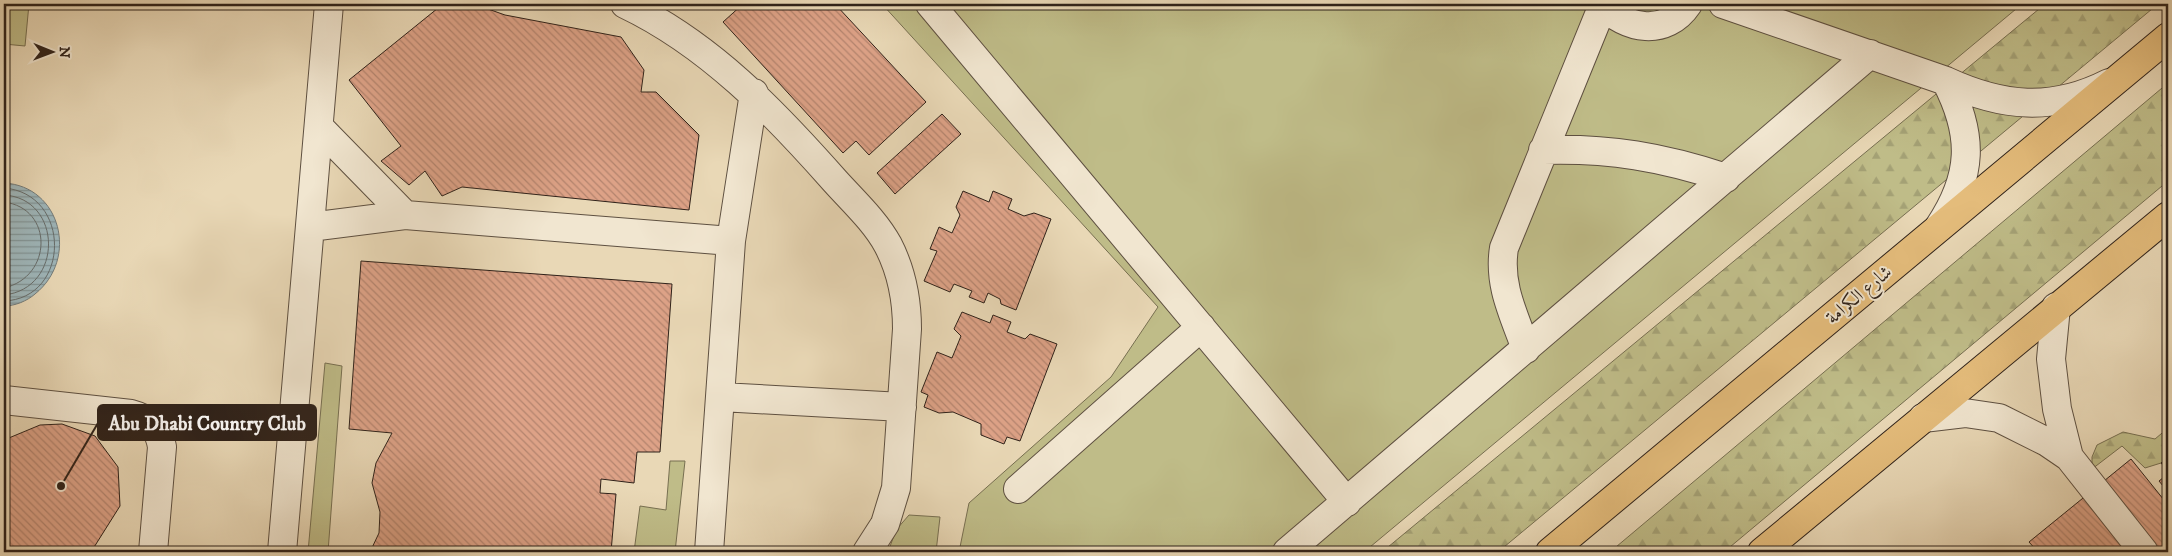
<svg xmlns="http://www.w3.org/2000/svg" width="2172" height="556" font-family="'IM FELL DW Pica',Amiri,serif">
  <style>
    .green { fill: #bfbc88; stroke: #776f51 }
    .forest { fill: url(#forest-firs); stroke: #776f51 }
    .water { fill: url(#water-rules); stroke: #727b7a }
    .lines { fill: none; stroke-linecap: round; stroke-linejoin: round }
    .shore { stroke: #666c6a; stroke-width: 1 }
    .building { fill: url(#building-back-hatch); stroke: #2f221a }
    .minor-casing { stroke: #5e5041; stroke-width: 30 }
    .major-casing { stroke: #2f221a; stroke-width: 30 }
    .minor { stroke: #f1e6d0; stroke-width: 28 }
    .major { stroke: #e4bc7b; stroke-width: 28 }
    .labels { text-anchor: middle; dominant-baseline: central; stroke-width: 4; stroke-linejoin: round; paint-order: stroke }
    .street-label { font-size: 19px; fill: #2f221a; stroke: #f1e6d0 }
    .leader { fill: none; stroke: #2f221a; stroke-width: 2 }
    .callout-dot { fill: #2f221a; stroke: #f1e6d0; stroke-width: 2 }
    .callout { fill: #2f221a; stroke: #2f221a; stroke-width: 2 }
    .callout-label { font-size: 20px; text-anchor: middle; font-weight: bold; fill: #fff }
  </style>
  <defs>
    <pattern id="forest-firs" width="22" height="20" patternUnits="userSpaceOnUse" patternTransform="scale(1.25)"><rect width="22" height="20" fill="#bfbc88"/><path d="M5 1l3.5 6h-7zM16 11l3.5 6h-7z" fill="#a4a175"/></pattern>
    <pattern id="water-rules" width="6" height="5" patternUnits="userSpaceOnUse" patternTransform="scale(1.25)"><rect width="6" height="5" fill="#9eb6ba"/><path d="M0 2.5h6" fill="none" stroke="#819496"/></pattern>
    <pattern id="building-back-hatch" width="6" height="6" patternUnits="userSpaceOnUse" patternTransform="scale(1.25)"><rect width="6" height="6" fill="#dda287"/><path d="M-1 5l2 2M0 0l6 6M5-1l2 2" fill="none" stroke="#b4846e"/></pattern>
  </defs>
  <rect width="100%" height="100%" fill="#e9d8b6"/>
  <filter id="stains"><feTurbulence type="fractalNoise" baseFrequency=".004" numOctaves="4"/><feColorMatrix values="0 0 0 0 .2 0 0 0 0 .09 0 0 0 0 .02 0 0 0 .5 -.17"/></filter>
  <radialGradient id="worn" r=".72"><stop offset=".6" stop-color="#630" stop-opacity="0"/><stop offset="1" stop-color="#630" stop-opacity=".3"/></radialGradient>
  <path class="green" d="M 4,4 L 29,4 L 25,46 L 4,44 Z
    M 882,4 L 2022,4 L 1364,552 L 959,552 L 969,503 L 1111,377 L 1158,307 Z
    M 325,363 L 342,366 L 328,552 L 308,552 Z
    M 670,461 L 685,461 L 675,552 L 634,552 L 640,506 L 666,510 Z
    M 909,515 L 940,517 L 936,552 L 888,552 L 896,530 Z"/>
  <path class="forest" d="M 2045,4 L 2158,4 L 1498,552 L 1382,552 Z
    M 2168,83 L 2168,181 L 1724,552 L 1610,552 Z
    M 2168,428 L 2168,457 L 2161,463 L 2145,468 L 2122,446 L 2092,469 L 2092,457 L 2097,445 L 2123,432 L 2155,439 Z"/>
  <path class="water" d="M 4,183 C 61,186 79,259 35,294 C 27,301 15,306 4,306 Z"/>
  <g class="lines">
    <path class="shore" d="M 4,188 C 72,193 71,299 4,301
      M 4,195 C 63,198 64,289 4,295
      M 4,202 C 54,208 53,277 4,288"/>
  </g>
  <path class="building" d="M 443,4 L 474,4 L 505,15 L 621,37 L 644,70 L 641,92 L 656,92 L 699,135 L 689,210 L 462,187 L 442,196 L 425,171 L 409,185 L 381,161 L 401,146 L 349,80 Z
    M 743,4 L 835,4 L 926,102 L 869,155 L 856,141 L 843,153 L 723,22 Z
    M 942,114 L 961,134 L 895,194 L 877,173 Z
    M 963,191 L 989,202 L 993,191 L 1012,199 L 1008,209 L 1024,216 L 1034,213 L 1051,219 L 1016,310 L 1001,304 L 1000,299 L 988,293 L 984,303 L 969,297 L 972,291 L 954,284 L 950,292 L 924,281 L 937,251 L 930,249 L 939,227 L 952,233 L 960,215 L 956,207 Z
    M 361,261 L 672,284 L 660,452 L 637,452 L 634,483 L 601,479 L 600,493 L 616,494 L 611,552 L 370,552 L 379,533 L 380,512 L 372,483 L 376,463 L 392,433 L 349,429 Z
    M 962,312 L 990,323 L 993,315 L 1011,322 L 1007,332 L 1025,339 L 1030,334 L 1057,344 L 1020,441 L 1007,437 L 1004,444 L 981,435 L 981,424 L 953,412 L 939,413 L 924,407 L 928,395 L 921,392 L 937,352 L 952,358 L 961,336 L 954,329 Z
    M 62,424 L 95,436 L 118,467 L 120,506 L 91,552 L 4,552 L 4,440 L 40,425 Z
    M 2168,457 L 2168,471 L 2161,463 Z
    M 2131,459 L 2168,505 L 2168,552 L 2038,552 L 2029,542 Z
    M 2168,474 L 2168,492 L 2159,481 Z"/>
  <g class="lines">
    <g class="minor-casing">
      <path id="minor" d="M 625,4 C 709,44 774,112 835,181 C 853,201 875,221 888,245 C 902,272 907,299 907,329 L 896,488 L 885,524 L 867,552
        M 930,4 L 1347,502
        M 1602,4 C 1626,30 1666,37 1688,4
        M 1723,4 L 1946,81 C 2002,107 2052,112 2109,83
        M 319,127 L 405,215
        M 1543,150 C 1610,148 1662,157 1726,178
        M 310,227 L 405,215 L 731,241
        M 1939,227 C 1973,176 1974,135 1946,81
        M 2056,307 L 2051,359 L 2057,409 L 2069,457
        M 1526,349 C 1514,315 1498,285 1504,248 L 1603,5
        M 721,397 L 902,407
        M 4,400 L 131,414 C 150,419 159,428 162,447 L 153,552
        M 1923,418 L 1965,413 L 1999,418 L 2047,442 L 2069,457 L 2144,552
        M 1018,489 L 1201,327
        M 282,552 L 329,4
        M 709,552 L 731,241 L 754,93
        M 1287,552 L 1870,54"/>
    </g>
    <g class="major-casing">
      <path id="major" d="M 1550,552 L 2168,37
        M 1762,552 L 2168,216"/>
    </g>
    <use href="#minor" class="minor"/>
    <use href="#major" class="major"/>
  </g>
  <g class="labels">
    <g class="street-label">
      <text transform="translate(1859 295) rotate(-40)">شارع الكرامة</text>
    </g>
  </g>
  <path class="leader" d="M61 486L98 423"/>
  <circle class="callout-dot" cx="61" cy="486" r="5"/>
  <rect class="callout" x="98" y="405" width="218" height="35" rx="5"/>
  <g class="callout-label">
    <text x="207" y="430">Abu Dhabi Country Club</text>
  </g>
  <rect width="2172" height="556" fill="none" stroke="#e9d8b6" stroke-width="20"/>
  <rect x="5" y="5" width="2162" height="546" fill="none" stroke="#2f221a" stroke-width="2.5"/>
  <rect x="10" y="10" width="2152" height="536" fill="none" stroke="#2f221a"/>
  <g transform="translate(52 52) rotate(91)" stroke="#f1e6d0" stroke-width="4" paint-order="stroke">
  <path d="M0-4L9 19L0 12L-9 19Z" fill="#2f221a"/>
  <text y="-8" font-size="14" font-weight="bold" text-anchor="middle" fill="#2f221a">N</text>
  </g>
  <rect width="100%" height="100%" filter="url(#stains)"/>
  <rect width="100%" height="100%" fill="url(#worn)"/>
</svg>
